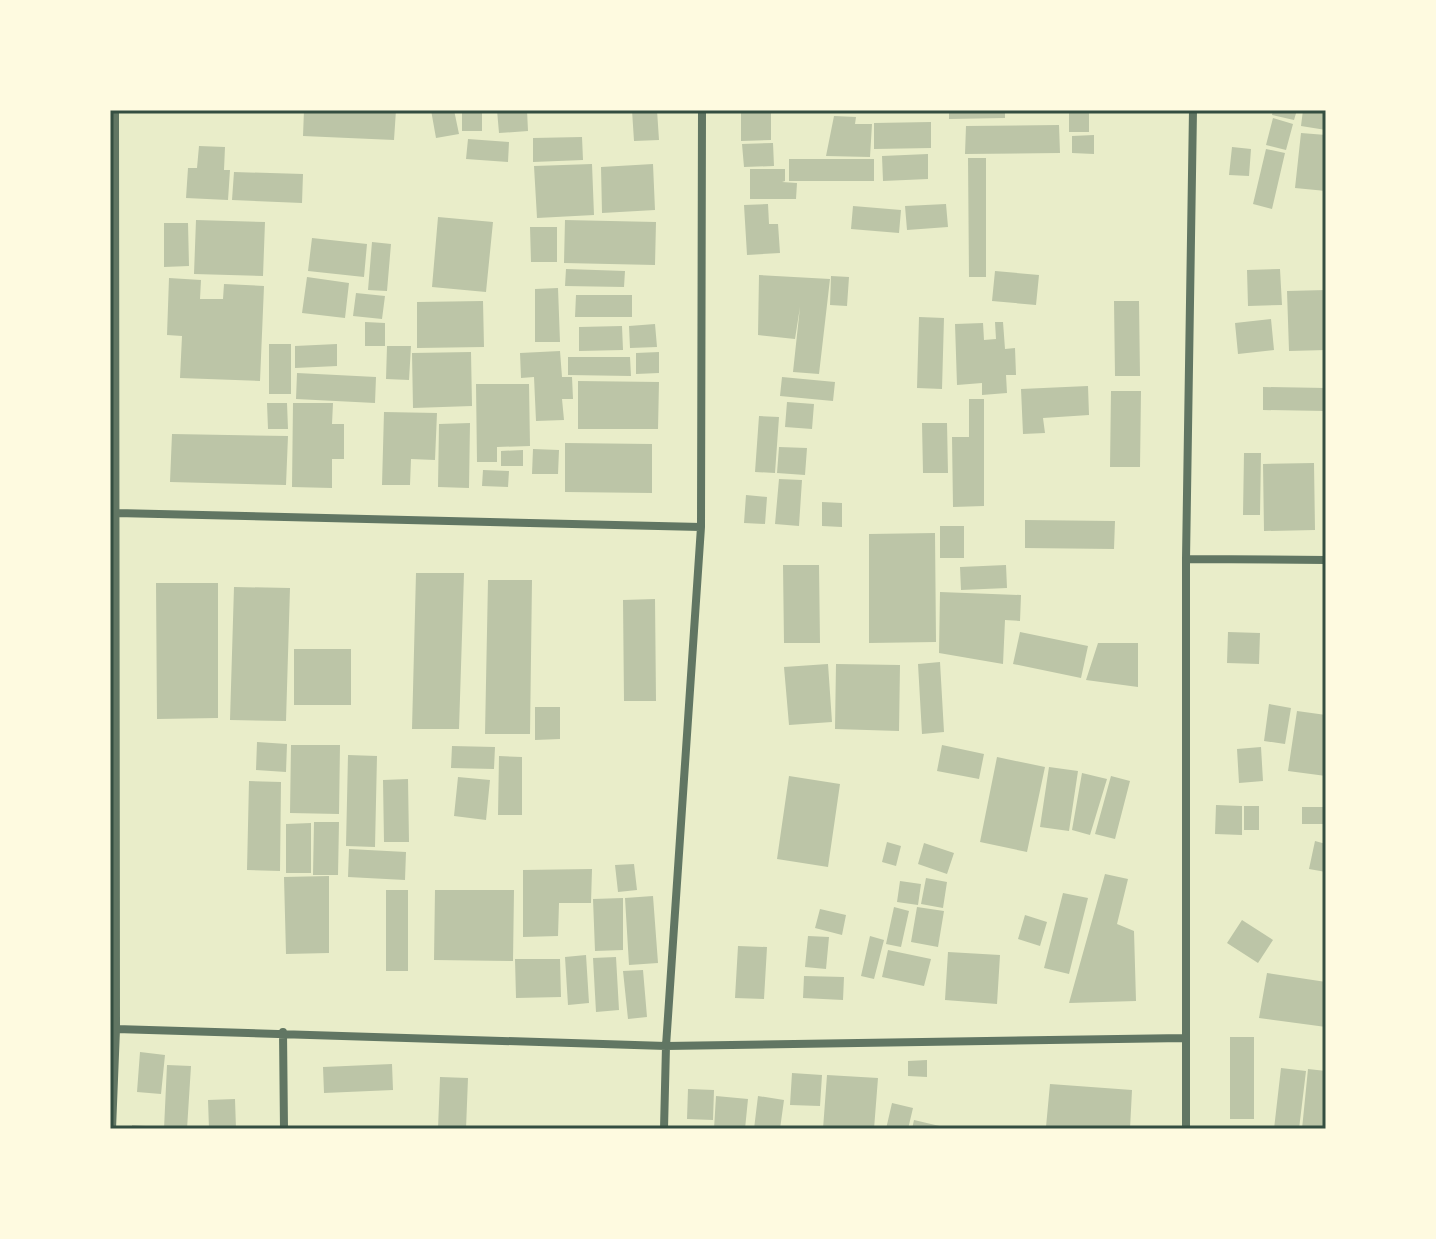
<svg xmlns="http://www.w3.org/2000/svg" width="1436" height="1239" font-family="'DM Sans',sans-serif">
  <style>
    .building { fill: #bcc5a7 }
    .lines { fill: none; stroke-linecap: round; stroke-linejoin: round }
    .minor { stroke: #617663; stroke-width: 8 }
    .neatline { fill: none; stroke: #344e41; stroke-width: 3 }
  </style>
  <rect width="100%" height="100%" fill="#e9edc9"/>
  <path class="building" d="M 304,110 L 396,110 L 394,140 L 303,136 Z
    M 431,110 L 454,110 L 459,134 L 436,138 Z
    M 497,110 L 527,110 L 528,131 L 499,133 Z
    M 632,110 L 657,110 L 659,140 L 634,141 Z
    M 741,110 L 771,110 L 771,140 L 741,141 Z
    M 949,110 L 1005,110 L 1005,118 L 949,119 Z
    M 1069,110 L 1089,110 L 1089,132 L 1069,132 Z
    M 1273,110 L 1297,110 L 1294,120 L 1272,115 Z
    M 1303,110 L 1326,110 L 1326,130 L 1301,126 Z
    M 462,112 L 482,112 L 482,131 L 462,131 Z
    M 834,116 L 856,117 L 855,124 L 872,124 L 870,157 L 826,156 Z
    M 1273,118 L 1293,124 L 1286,150 L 1266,145 Z
    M 931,122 L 931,148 L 874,149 L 874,123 Z
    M 1059,125 L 1060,153 L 965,154 L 966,126 Z
    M 1301,133 L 1326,135 L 1326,191 L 1295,188 Z
    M 1094,135 L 1094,154 L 1072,153 L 1072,136 Z
    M 582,137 L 583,160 L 533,162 L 533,138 Z
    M 468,139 L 509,142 L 508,162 L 466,159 Z
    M 773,143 L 774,166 L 744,167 L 742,144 Z
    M 199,146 L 225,147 L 224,170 L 230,170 L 228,200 L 186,198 L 188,168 L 197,168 Z
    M 1232,147 L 1251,149 L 1249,176 L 1229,175 Z
    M 1266,149 L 1285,153 L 1272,209 L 1253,204 Z
    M 928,154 L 928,179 L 883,181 L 882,156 Z
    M 968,158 L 986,158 L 986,277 L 969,277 Z
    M 789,159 L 874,159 L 874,181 L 789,181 Z
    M 592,164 L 594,215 L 537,218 L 534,166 Z
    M 653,164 L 655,210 L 602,213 L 601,167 Z
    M 750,169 L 785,169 L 785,181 L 782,182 L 797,183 L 796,199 L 750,199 Z
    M 234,172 L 303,174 L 302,203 L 232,200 Z
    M 768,204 L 769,224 L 778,224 L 780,253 L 747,255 L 744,205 Z
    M 946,204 L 948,227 L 907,230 L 905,206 Z
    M 853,206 L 901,210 L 899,233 L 851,229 Z
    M 438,217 L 493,222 L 486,292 L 432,287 Z
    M 196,220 L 265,222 L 263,276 L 194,274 Z
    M 565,220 L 656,222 L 655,265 L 564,263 Z
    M 164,223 L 188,223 L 189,266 L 164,267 Z
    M 530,227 L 557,227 L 557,262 L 531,262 Z
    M 312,238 L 367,244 L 364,277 L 308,271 Z
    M 372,242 L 391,244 L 387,291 L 368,290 Z
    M 566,269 L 625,271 L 624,287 L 565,286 Z
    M 1280,269 L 1282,305 L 1248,306 L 1247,270 Z
    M 995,271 L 1039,275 L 1036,305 L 992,301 Z
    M 759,275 L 830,279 L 819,374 L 793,372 L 800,307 L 795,339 L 758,335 Z
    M 831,276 L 849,277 L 847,306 L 830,305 Z
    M 307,277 L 349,283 L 345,318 L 302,313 Z
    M 169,278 L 201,280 L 200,299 L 223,299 L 224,284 L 264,286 L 260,381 L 180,378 L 182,336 L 167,335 Z
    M 558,288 L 560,342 L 535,342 L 535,289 Z
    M 1326,290 L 1326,350 L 1289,351 L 1287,291 Z
    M 356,293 L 385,296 L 382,319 L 353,316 Z
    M 576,295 L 632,295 L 632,317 L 575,317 Z
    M 483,301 L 484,347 L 417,348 L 417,302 Z
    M 1114,301 L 1139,301 L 1140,376 L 1115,376 Z
    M 919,317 L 944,318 L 942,389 L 917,388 Z
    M 1271,319 L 1274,350 L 1238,354 L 1235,323 Z
    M 365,322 L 385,323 L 385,346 L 365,346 Z
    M 995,322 L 1003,322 L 1005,349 L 1015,348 L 1016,375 L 1006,375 L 1007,393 L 982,395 L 982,383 L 957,385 L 955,324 L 983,323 L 984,340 L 996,339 Z
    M 655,324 L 657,347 L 630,348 L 629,326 Z
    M 622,326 L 623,350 L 579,351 L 579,327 Z
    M 269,344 L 291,344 L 291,394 L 269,394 Z
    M 337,344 L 337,366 L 295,368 L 295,346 Z
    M 387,346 L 411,346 L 409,380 L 386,379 Z
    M 560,351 L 562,377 L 572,377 L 573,399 L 562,399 L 564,420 L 536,421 L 534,377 L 521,378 L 520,353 Z
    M 471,352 L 472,406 L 413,408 L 412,353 Z
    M 659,352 L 659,373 L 636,374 L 636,353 Z
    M 568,357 L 630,357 L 631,376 L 568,375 Z
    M 297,373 L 376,377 L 375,403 L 296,399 Z
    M 782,377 L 835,382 L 833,401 L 780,396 Z
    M 578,381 L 659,382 L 658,429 L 578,429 Z
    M 476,384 L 529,384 L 530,446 L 497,447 L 497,462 L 477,462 Z
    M 1088,386 L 1089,415 L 1043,418 L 1045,433 L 1023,434 L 1021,389 Z
    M 1263,387 L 1326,388 L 1326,411 L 1263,410 Z
    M 1111,391 L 1141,391 L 1140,467 L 1110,467 Z
    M 969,399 L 984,399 L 984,506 L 953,507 L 952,437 L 969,437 Z
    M 787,402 L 814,404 L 812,429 L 785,427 Z
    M 267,403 L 287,403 L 288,429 L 268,429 Z
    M 293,403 L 333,403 L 332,424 L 344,424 L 344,459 L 332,459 L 332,488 L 292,487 Z
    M 384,412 L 437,413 L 435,460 L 411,459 L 410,485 L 382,485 Z
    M 759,416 L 779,417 L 775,473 L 755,472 Z
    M 470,423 L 469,488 L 438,487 L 439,424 Z
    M 922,423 L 947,423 L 948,473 L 923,473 Z
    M 172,434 L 288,436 L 286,485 L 170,482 Z
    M 565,443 L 652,444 L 652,493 L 565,492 Z
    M 779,447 L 807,448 L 805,475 L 777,473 Z
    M 533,449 L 559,450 L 558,474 L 532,474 Z
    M 523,450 L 523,466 L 501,466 L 501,451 Z
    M 1244,453 L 1261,453 L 1260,515 L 1243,515 Z
    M 1314,463 L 1315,530 L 1264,531 L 1263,464 Z
    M 483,470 L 509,471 L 508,487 L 482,486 Z
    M 779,479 L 802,480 L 799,526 L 775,524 Z
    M 746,495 L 767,497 L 765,524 L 744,523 Z
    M 822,502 L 842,503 L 842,527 L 822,526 Z
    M 1025,520 L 1115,521 L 1114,549 L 1025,548 Z
    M 940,526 L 964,526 L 964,558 L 940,558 Z
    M 935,533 L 936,642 L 869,643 L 869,534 Z
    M 783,565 L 819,565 L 820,643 L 784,643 Z
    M 1006,565 L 1007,588 L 961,590 L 960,567 Z
    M 416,573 L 464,573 L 459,729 L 412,729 Z
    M 488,580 L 532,580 L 530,734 L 485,734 Z
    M 156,583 L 218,583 L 218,718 L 157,719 Z
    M 234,587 L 290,588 L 286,721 L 230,720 Z
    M 940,592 L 1021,595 L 1020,621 L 1005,620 L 1003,664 L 939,653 Z
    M 655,599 L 656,701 L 624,701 L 623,600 Z
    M 1020,632 L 1088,646 L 1081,678 L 1013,664 Z
    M 1228,632 L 1260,633 L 1259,664 L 1227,663 Z
    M 1098,643 L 1138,643 L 1138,687 L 1086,680 Z
    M 294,649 L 351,649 L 351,705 L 294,705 Z
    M 940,662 L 944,732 L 922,734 L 918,664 Z
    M 828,664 L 832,722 L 789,725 L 784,667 Z
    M 836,664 L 900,665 L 899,731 L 835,729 Z
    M 1269,704 L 1291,708 L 1285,744 L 1264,741 Z
    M 535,707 L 560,707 L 560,739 L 535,740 Z
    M 1297,711 L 1326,715 L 1326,776 L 1288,771 Z
    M 257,742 L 287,744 L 286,772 L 256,770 Z
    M 291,745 L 340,745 L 339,814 L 290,813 Z
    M 942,745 L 984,754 L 979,779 L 937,771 Z
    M 452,746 L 495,747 L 494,769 L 451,768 Z
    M 1261,747 L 1263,781 L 1239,783 L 1237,749 Z
    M 348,755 L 377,756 L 375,847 L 346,846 Z
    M 499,756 L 522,757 L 522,815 L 498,815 Z
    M 997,757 L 1045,767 L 1027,852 L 980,842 Z
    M 1049,767 L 1078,771 L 1069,831 L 1040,827 Z
    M 1082,773 L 1107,779 L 1090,835 L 1072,830 Z
    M 789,776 L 840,784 L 828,867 L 777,859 Z
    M 1111,776 L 1130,781 L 1115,839 L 1095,834 Z
    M 458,777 L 490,780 L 486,820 L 454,816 Z
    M 408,779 L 409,842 L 384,842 L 383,780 Z
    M 249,781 L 281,782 L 280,871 L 247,870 Z
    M 1216,805 L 1242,806 L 1242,835 L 1215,834 Z
    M 1244,806 L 1259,806 L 1259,830 L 1244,830 Z
    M 1302,807 L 1326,807 L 1326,824 L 1302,824 Z
    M 314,822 L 339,822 L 338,875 L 313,875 Z
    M 311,823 L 311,873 L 286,873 L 286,824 Z
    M 1315,841 L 1326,844 L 1326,872 L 1309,869 Z
    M 887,842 L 901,846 L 896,866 L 882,862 Z
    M 924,843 L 954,853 L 947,874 L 918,864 Z
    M 349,849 L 406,852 L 405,880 L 348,877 Z
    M 634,864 L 637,890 L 618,892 L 615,865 Z
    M 592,869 L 591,903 L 559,903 L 558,936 L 523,937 L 523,870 Z
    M 1105,874 L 1128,879 L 1117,924 L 1134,931 L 1136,1001 L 1069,1003 Z
    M 329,876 L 329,953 L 286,954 L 284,877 Z
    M 926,878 L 947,882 L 943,908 L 921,904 Z
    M 900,881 L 921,884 L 918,905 L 897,902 Z
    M 386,890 L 408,890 L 408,971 L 386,971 Z
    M 435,890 L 514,890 L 513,961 L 434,960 Z
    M 1063,893 L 1088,898 L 1069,974 L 1044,968 Z
    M 653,896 L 658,963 L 629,965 L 625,898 Z
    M 623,898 L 623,950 L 595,951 L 593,899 Z
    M 894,907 L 909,911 L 901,947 L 886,944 Z
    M 917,907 L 944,911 L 938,947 L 911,942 Z
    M 820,909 L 846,915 L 842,935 L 815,928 Z
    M 1025,915 L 1047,922 L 1040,946 L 1018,939 Z
    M 1242,920 L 1273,940 L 1258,963 L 1227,943 Z
    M 808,936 L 829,937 L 826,969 L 805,967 Z
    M 870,936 L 884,940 L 874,979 L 861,976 Z
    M 738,946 L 767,947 L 764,999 L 735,998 Z
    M 888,950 L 931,959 L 924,986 L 882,977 Z
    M 948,952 L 1000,955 L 997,1004 L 945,1000 Z
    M 586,955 L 589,1003 L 568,1005 L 565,957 Z
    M 616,957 L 619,1010 L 596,1012 L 593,958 Z
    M 515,959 L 560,959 L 561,997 L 516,998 Z
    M 643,970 L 647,1017 L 628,1019 L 623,971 Z
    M 1267,973 L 1326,982 L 1326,1027 L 1259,1018 Z
    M 804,976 L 844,977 L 843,1000 L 803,998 Z
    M 1230,1037 L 1254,1037 L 1254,1119 L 1230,1119 Z
    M 140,1052 L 165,1055 L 161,1094 L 137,1092 Z
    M 927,1060 L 927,1077 L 908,1076 L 908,1061 Z
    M 392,1064 L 393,1090 L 324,1093 L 323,1067 Z
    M 167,1065 L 191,1066 L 187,1129 L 164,1129 Z
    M 1281,1068 L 1306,1071 L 1299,1129 L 1274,1129 Z
    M 1308,1069 L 1326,1071 L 1326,1129 L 1302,1129 Z
    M 792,1073 L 822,1075 L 820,1106 L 790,1105 Z
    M 827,1075 L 878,1078 L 874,1129 L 823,1129 Z
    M 440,1077 L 468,1078 L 466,1129 L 438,1129 Z
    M 1050,1084 L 1132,1090 L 1130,1129 L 1046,1127 Z
    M 688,1089 L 714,1090 L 713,1120 L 687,1119 Z
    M 716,1096 L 748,1099 L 745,1129 L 714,1129 Z
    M 758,1096 L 784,1100 L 780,1129 L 754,1129 Z
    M 235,1099 L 236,1129 L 209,1129 L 208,1100 Z
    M 892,1103 L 913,1108 L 908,1129 L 886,1129 Z
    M 914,1120 L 948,1128 L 948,1129 L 912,1129 Z
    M 132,1125 L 159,1127 L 159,1129 L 132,1129 Z"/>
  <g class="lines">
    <path class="minor" d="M 116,513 L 701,527
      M 1186,559 L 1326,560
      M 116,1029 L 666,1046 L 1185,1038
      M 283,1032 L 284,1129
      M 112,1129 L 116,1029 L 115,110
      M 664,1129 L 666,1046 L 701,527 L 702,110
      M 1186,1129 L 1186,559 L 1193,110"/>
  </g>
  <rect width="1436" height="1239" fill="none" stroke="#fefae0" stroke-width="224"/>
  <rect x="112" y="112" width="1212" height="1015" class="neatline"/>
</svg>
